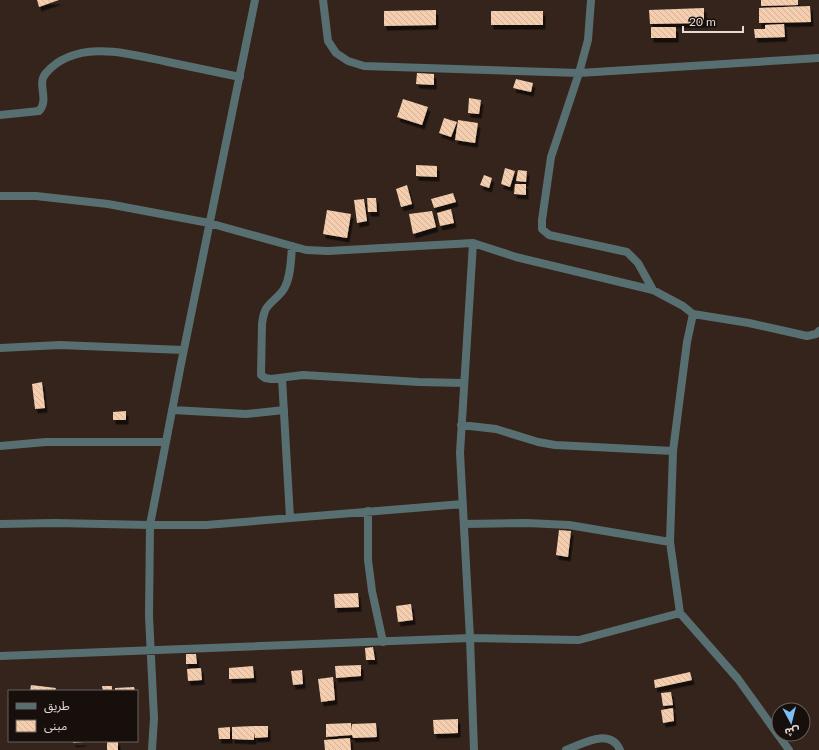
<svg xmlns="http://www.w3.org/2000/svg" width="819" height="750" font-family="Lato,'Noto Sans Arabic',sans-serif">
  <style>
    .building { fill: url(#building-back-hatch); filter: url(#shadow) }
    .lines { fill: none; stroke-linecap: round; stroke-linejoin: round }
    .minor { stroke: #586f72; stroke-width: 8 }
  </style>
  <defs>
    <pattern id="building-back-hatch" width="6" height="6" patternUnits="userSpaceOnUse"><rect width="6" height="6" fill="#f4ceae"/><path d="M-1 5l2 2M0 0l6 6M5-1l2 2" fill="none" stroke="#d1b298"/></pattern>
    <filter id="shadow"><feDropShadow dx="2.5" dy="4.5" stdDeviation="0" flood-color="#0009"/></filter>
  </defs>
  <rect width="100%" height="100%" fill="#34241c"/>
  <path class="building" d="M 37,0 L 59,0 L 39,7 Z
    M 761,0 L 798,0 L 798,5 L 761,6 Z
    M 810,6 L 811,22 L 759,23 L 759,8 Z
    M 704,8 L 704,23 L 650,24 L 649,10 Z
    M 436,10 L 436,25 L 384,26 L 384,11 Z
    M 491,11 L 543,11 L 543,25 L 491,25 Z
    M 784,24 L 785,37 L 755,38 L 754,29 L 765,29 L 765,25 Z
    M 651,27 L 676,27 L 676,38 L 651,38 Z
    M 417,73 L 434,74 L 434,85 L 416,84 Z
    M 516,79 L 533,83 L 531,92 L 513,88 Z
    M 469,98 L 481,100 L 479,114 L 468,113 Z
    M 403,99 L 428,107 L 422,125 L 397,117 Z
    M 444,118 L 457,122 L 451,137 L 439,133 Z
    M 458,120 L 478,123 L 475,143 L 455,140 Z
    M 416,165 L 437,166 L 437,177 L 416,176 Z
    M 505,168 L 515,171 L 510,187 L 501,184 Z
    M 518,170 L 527,171 L 526,182 L 516,181 Z
    M 484,175 L 492,178 L 489,188 L 480,185 Z
    M 515,184 L 526,184 L 526,195 L 514,194 Z
    M 407,185 L 412,204 L 401,207 L 396,189 Z
    M 453,193 L 456,202 L 434,208 L 431,199 Z
    M 367,198 L 376,198 L 377,212 L 368,212 Z
    M 364,199 L 367,221 L 357,223 L 354,200 Z
    M 451,209 L 454,223 L 440,226 L 437,213 Z
    M 327,210 L 351,214 L 347,238 L 323,234 Z
    M 432,211 L 436,227 L 413,234 L 409,214 Z
    M 42,382 L 45,408 L 35,409 L 32,384 Z
    M 126,411 L 126,420 L 113,420 L 113,412 Z
    M 559,530 L 571,531 L 568,557 L 556,555 Z
    M 358,593 L 359,607 L 335,608 L 334,594 Z
    M 411,604 L 413,620 L 398,622 L 396,606 Z
    M 373,647 L 375,660 L 366,660 L 365,648 Z
    M 186,654 L 196,654 L 197,664 L 186,664 Z
    M 361,665 L 361,676 L 336,678 L 335,666 Z
    M 253,666 L 254,678 L 229,679 L 229,668 Z
    M 201,668 L 202,680 L 188,681 L 187,669 Z
    M 302,670 L 303,684 L 293,685 L 291,671 Z
    M 690,672 L 692,680 L 655,688 L 654,680 Z
    M 333,677 L 335,700 L 321,702 L 318,679 Z
    M 31,685 L 56,688 L 55,691 L 30,691 Z
    M 102,686 L 112,686 L 112,691 L 103,691 Z
    M 134,687 L 135,691 L 115,691 L 115,688 Z
    M 671,692 L 673,705 L 663,706 L 661,693 Z
    M 673,708 L 674,721 L 663,723 L 661,710 Z
    M 458,719 L 458,733 L 434,734 L 433,720 Z
    M 351,723 L 351,731 L 352,724 L 376,723 L 377,737 L 353,738 L 352,735 L 326,737 L 326,724 Z
    M 254,726 L 268,726 L 268,737 L 255,738 L 254,732 L 254,740 L 232,739 L 232,727 Z
    M 230,727 L 230,739 L 219,739 L 218,728 Z
    M 350,738 L 351,750 L 325,750 L 324,740 Z
    M 73,741 L 84,741 L 84,742 L 73,743 Z
    M 107,741 L 118,741 L 118,750 L 107,750 Z"/>
  <g class="lines">
    <path class="minor" d="M 323,0 L 328,41 L 336,53 L 348,61 L 364,66 L 579,73 L 819,58
      M 591,0 L 588,40 L 579,73 L 551,157 L 542,220 L 542,229 L 549,235 L 627,252 L 638,263 L 653,290
      M 0,115 L 39,111 C 50,99 36,84 46,73 C 77,38 129,54 168,62 C 192,67 216,72 240,77
      M 0,196 L 36,196 L 108,204 L 209,223 L 306,250 L 328,251 L 473,243 L 516,257 L 653,290 L 683,306 L 693,314 L 687,342 L 673,451 L 670,542 L 680,613 L 738,679 L 789,750
      M 473,243 L 460,453 L 470,638 L 474,750
      M 292,246 C 291,259 291,275 285,287 C 281,295 274,299 268,306 C 264,310 263,317 262,324 L 261,375 L 265,378 L 271,379 L 303,375 L 419,382 L 464,383
      M 693,314 L 749,323 L 807,336 L 816,334 L 819,331
      M 0,348 L 60,345 L 183,350
      M 282,378 L 290,518
      M 172,410 L 246,414 L 284,410
      M 461,425 L 496,429 L 538,442 L 555,445 L 673,451
      M 0,446 L 46,442 L 166,442
      M 368,511 L 368,560 L 372,591 L 383,642
      M 0,524 L 55,523 L 150,525 L 206,525 L 463,504
      M 464,524 L 527,523 L 569,525 L 670,542
      M 0,656 L 470,638 L 579,640 L 680,613
      M 152,750 L 154,718 L 149,616 L 150,525 L 181,364 L 255,0
      M 566,750 C 582,744 610,727 620,750"/>
  </g>
  <rect x="8" y="690" width="130" height="52" fill="#160f0c" stroke="#68605c"/>
  <rect x="16" y="703" width="20" height="6" fill="#586f72" stroke="#68605c"/>
  <text x="44" y="710" font-size="12" fill="#e4d9d4">طريق</text>
  <rect x="16" y="720" width="20" height="12" fill="url(#building-back-hatch)" stroke="#68605c"/>
  <text x="44" y="730" font-size="12" fill="#e4d9d4">مبنى</text>
  <g transform="translate(791 722) rotate(173)"><circle r="19" fill="#160f0c" stroke="#68605c"/>
  <path d="M0-3L7 15L0 10L-7 15Z" fill="#7dbef9"/>
  <text y="-6" font-size="11" font-weight="bold" text-anchor="middle" fill="#e4d9d4">ش</text>
  </g>
  <path d="M683 26v6h60v-6" fill="none" stroke="#e4d9d4" stroke-width="2"/>
  <text x="689" y="26" font-size="12" fill="#e4d9d4" stroke="#160f0c" stroke-width="3" paint-order="stroke">20 m</text>
</svg>
